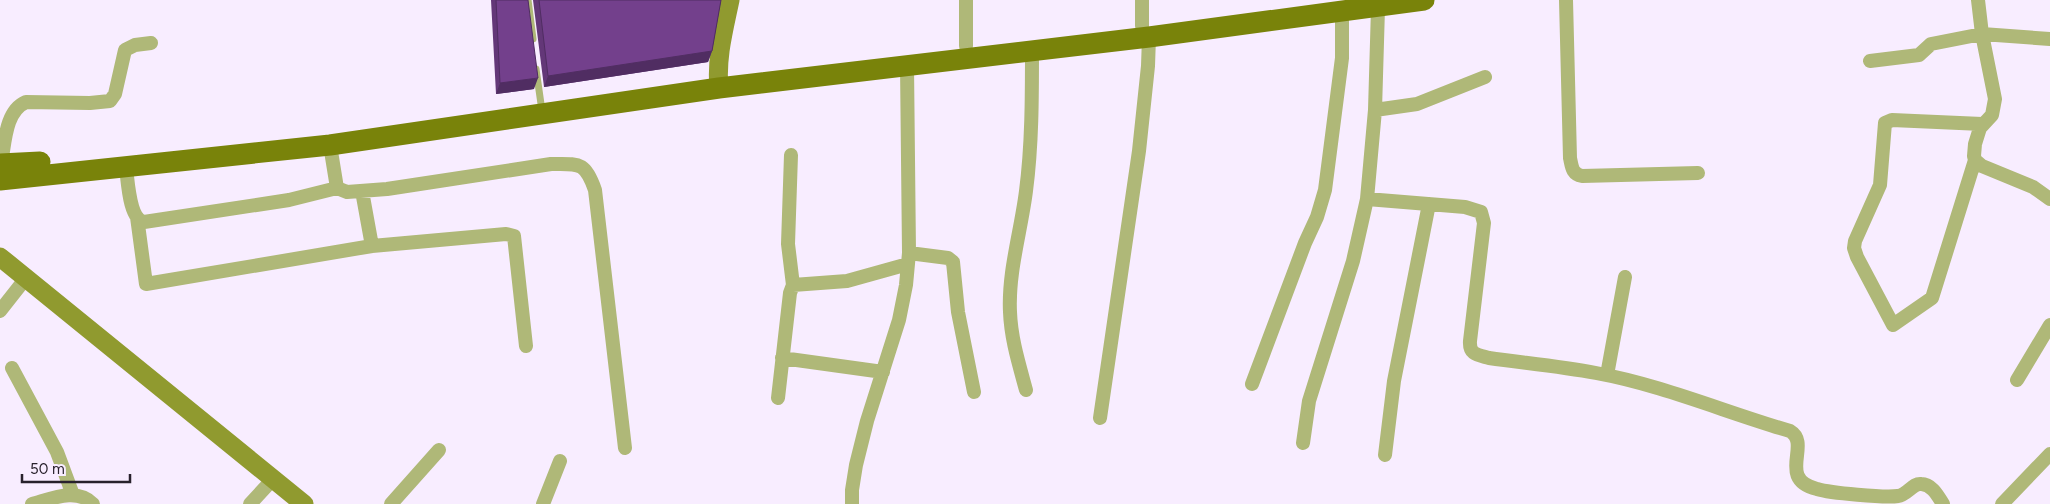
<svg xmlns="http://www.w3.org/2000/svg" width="2050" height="504" font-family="Figtree,sans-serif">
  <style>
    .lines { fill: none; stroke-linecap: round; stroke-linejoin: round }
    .lane { stroke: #afb878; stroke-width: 7 }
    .street { stroke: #afb878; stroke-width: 14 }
    .secondary { stroke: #909a2f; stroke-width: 19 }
    .primary { stroke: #79830a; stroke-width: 21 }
    .wall { fill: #633778 }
    .shaded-wall { fill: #502d62 }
    .building { fill: #73408c; stroke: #502d62 }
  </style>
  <rect width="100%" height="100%" fill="#f8edff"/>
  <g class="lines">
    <path class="lane" d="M 528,0 L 533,39
      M 536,69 L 541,104"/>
    <path class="street" d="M 1566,0 L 1570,158 C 1572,167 1572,174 1582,176 L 1698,173
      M 1978,0 L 1982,34 L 1995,99 L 1992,115 L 1980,128 L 1975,144 L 1974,156 L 1975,160 L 1982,166 L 2033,187 L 2050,199
      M 1142,26 L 1142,0
      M 966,46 L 966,0
      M 1870,61 L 1919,55 L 1931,44 L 1982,34 L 2050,39
      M 1375,110 L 1417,104 L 1485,77
      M 330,145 L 337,188 L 347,192 L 387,189 L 551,164 C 579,164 585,161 595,190 L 625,448
      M 791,155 L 788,244 L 793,285
      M 1975,160 L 1932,298 L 1893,325 L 1857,257 L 1854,248 L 1855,241 L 1880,185 L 1885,123 L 1892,120 L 1982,124
      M 1,164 C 5,143 5,111 26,102 L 90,103 L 110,101 L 115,94 L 125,50 L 135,45 L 151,43
      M 126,168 C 128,181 129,219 144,222 L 289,200 L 337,188
      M 362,191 L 372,246 L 506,234 L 514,236 L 526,346
      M 1367,199 L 1465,207 L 1481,212 L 1484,223 L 1470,341 C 1469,355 1478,355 1489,358 C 1524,363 1560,366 1596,373 C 1662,385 1725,412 1790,431 C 1812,444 1776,479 1817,489 C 1830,493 1885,498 1898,496 C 1907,495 1913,483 1921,484 C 1932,484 1938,496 1943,504
      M 137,217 L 146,284 L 372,246
      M 909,253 L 948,258 L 953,262 L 958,312 L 974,392
      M 0,311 L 26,278
      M 782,358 L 883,372
      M 12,368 L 57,452 L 73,495
      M 1607,375 L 1625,277
      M 2017,380 L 2050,325
      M 1252,384 L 1305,243 L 1317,217 L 1325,190 L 1342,58 L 1342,12
      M 1026,390 C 1019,364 1011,339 1010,312 C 1008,272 1021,231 1026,191 C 1032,145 1032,97 1032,50
      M 778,398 L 790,293 L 793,285 L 847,281 L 908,264
      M 1100,418 L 1139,151 L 1148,66 L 1149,37
      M 1303,443 L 1309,401 L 1353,261 L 1367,199 L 1375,110 L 1378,8
      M 1385,455 L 1394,381 L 1429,204
      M 32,504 C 51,499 77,487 93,504
      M 250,504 L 274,478
      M 391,504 L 439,450
      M 543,504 L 560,461
      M 852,504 L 852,490 L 856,465 L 867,421 L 899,320 L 906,285 L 909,253 L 907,65
      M 2002,504 L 2050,454"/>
    <path class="secondary" d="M 719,88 C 716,58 724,29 730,0
      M 0,257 L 304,504"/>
    <path class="primary" d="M 0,164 L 40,162
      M 0,180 L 330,145 L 719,88 L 1149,37 L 1424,0"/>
  </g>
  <path class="wall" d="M 491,0 L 528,0 L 534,89 L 496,94 Z
    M 533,0 L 721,0 L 712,51 L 708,62 L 544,87 Z"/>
  <path class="shaded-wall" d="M 712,51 L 708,62 L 544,87 L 548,76 Z
    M 538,78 L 534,89 L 496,94 L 500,83 Z"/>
  <path class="building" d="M 496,0 L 528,0 L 538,78 L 500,83 Z
    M 539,0 L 721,0 L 712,51 L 548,76 Z"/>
  <path d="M22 474v8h108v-8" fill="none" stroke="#28212c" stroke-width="2.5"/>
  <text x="30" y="474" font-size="15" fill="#28212c" stroke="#f8edff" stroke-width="4" paint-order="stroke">50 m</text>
</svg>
